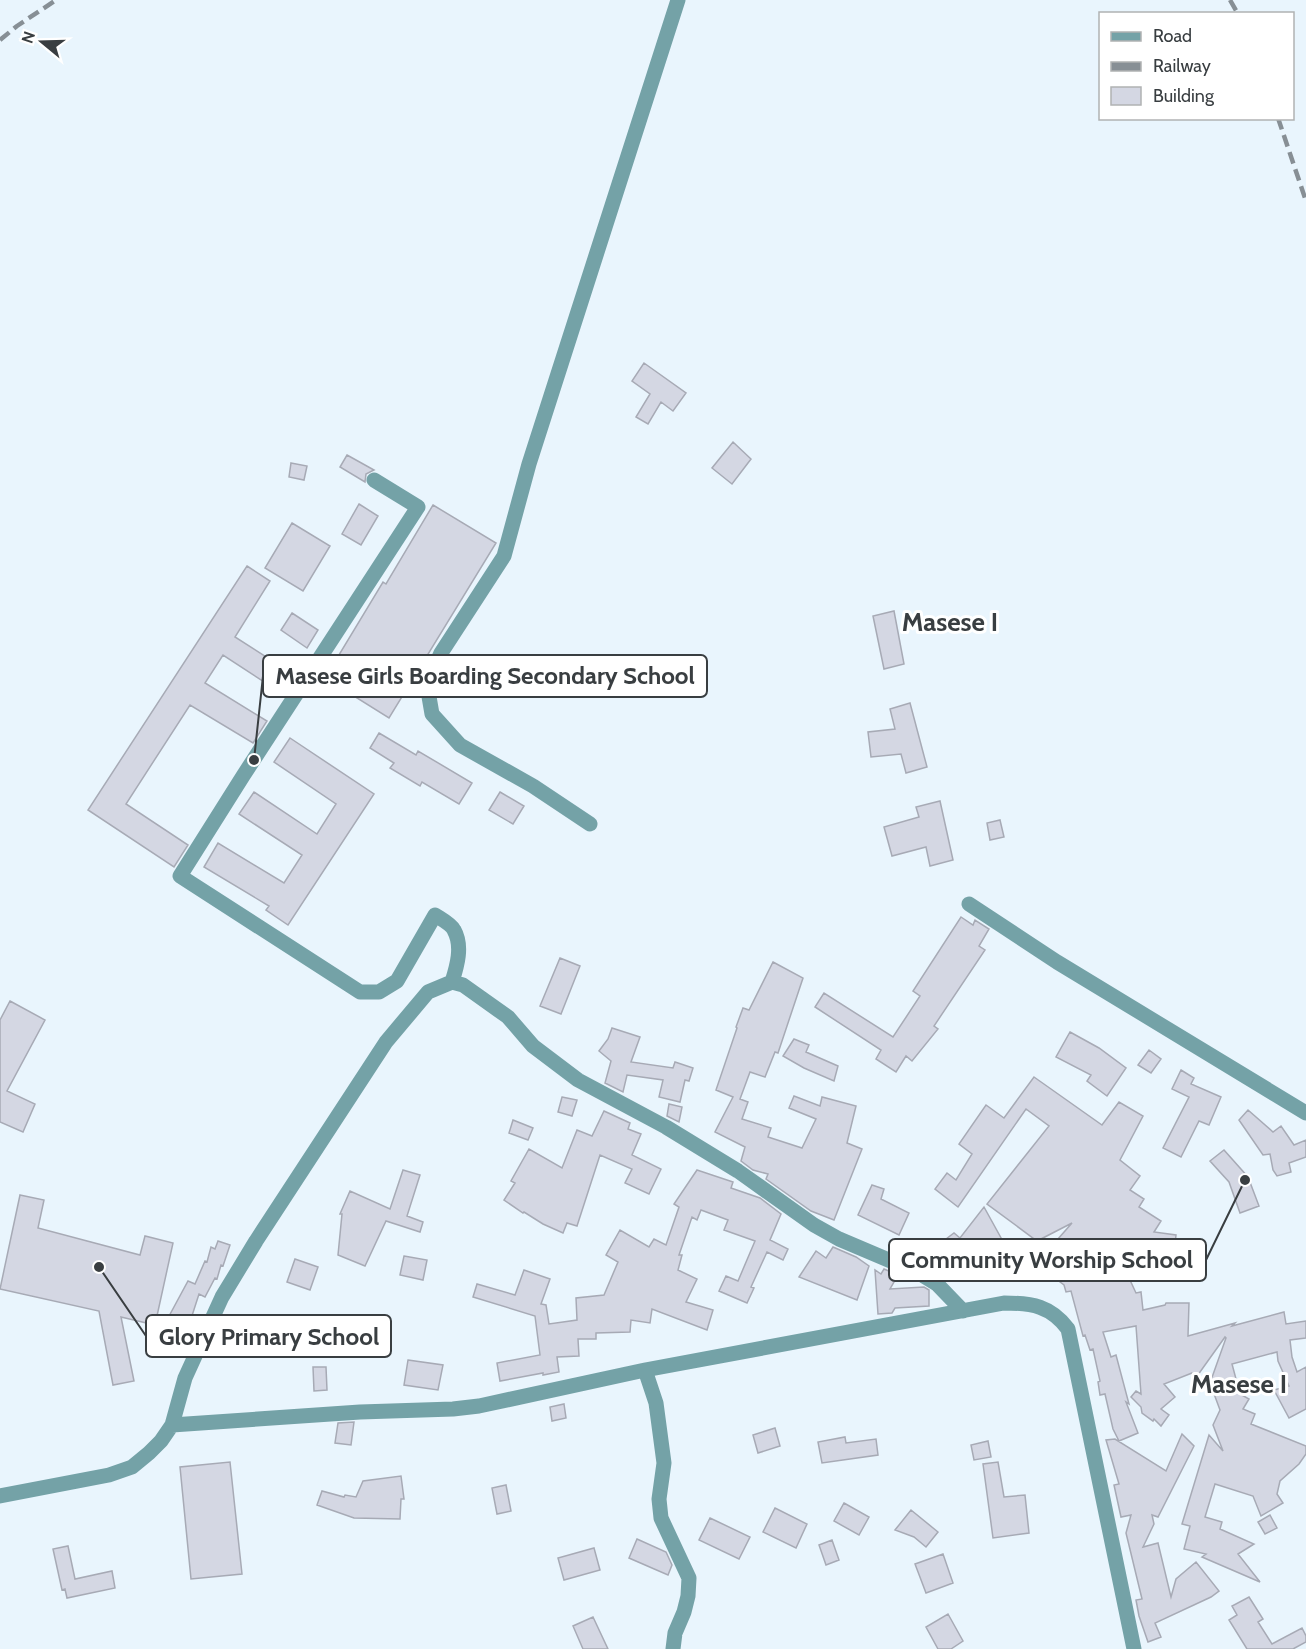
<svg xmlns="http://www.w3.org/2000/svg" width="1306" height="1649" font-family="Cabin,sans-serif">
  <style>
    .building { fill: #d4d7e3; stroke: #a7aab5; stroke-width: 1.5 }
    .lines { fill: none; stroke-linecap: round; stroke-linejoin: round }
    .minor { stroke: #74a2a7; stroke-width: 15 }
    .rail { stroke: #878f95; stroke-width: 4.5; stroke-dasharray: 12 6; stroke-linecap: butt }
    .labels { text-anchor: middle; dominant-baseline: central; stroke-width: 6; stroke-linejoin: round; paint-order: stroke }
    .quarter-label { font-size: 26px; font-weight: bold; fill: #393e41; stroke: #fff }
    .leader { fill: none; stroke: #393e41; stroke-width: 2 }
    .callout-dot { fill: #393e41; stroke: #fff; stroke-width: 2 }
    .callout { fill: #fff; stroke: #393e41; stroke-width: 2 }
    .callout-label { font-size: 24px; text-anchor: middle; font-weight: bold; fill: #393e41 }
  </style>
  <rect width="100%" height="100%" fill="#e9f5fd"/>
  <path class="building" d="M 644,363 L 686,393 L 673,411 L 661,402 L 648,424 L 636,417 L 650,394 L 632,381 Z
    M 733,442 L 751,459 L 732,484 L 712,468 Z
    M 347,455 L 374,470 L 366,474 L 365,482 L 340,467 Z
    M 291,463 L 307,466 L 304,480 L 289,477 Z
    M 359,504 L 378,516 L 361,545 L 342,534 Z
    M 433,505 L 496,543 L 389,718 L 325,678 L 383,582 L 386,584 Z
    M 292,523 L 330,546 L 303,591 L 265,568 Z
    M 247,566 L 270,581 L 235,637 L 296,676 L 284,695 L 223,655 L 205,683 L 267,721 L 253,743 L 190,705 L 126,804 L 188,845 L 174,867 L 88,810 Z
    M 894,611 L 904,664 L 884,669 L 873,616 Z
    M 292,613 L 318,630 L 307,648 L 281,630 Z
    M 910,703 L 927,767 L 906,773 L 901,754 L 871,757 L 868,732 L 895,729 L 890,709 Z
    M 379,733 L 416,755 L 418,751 L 472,783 L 459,804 L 422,782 L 420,786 L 390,768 L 394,763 L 370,748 Z
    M 290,738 L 374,794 L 288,925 L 266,910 L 269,906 L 204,867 L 218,843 L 284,883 L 302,855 L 239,814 L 254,792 L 317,834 L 336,804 L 274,762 Z
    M 500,792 L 524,806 L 513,824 L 489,810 Z
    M 940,801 L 953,860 L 930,866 L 926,847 L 892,856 L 884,827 L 919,817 L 916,807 Z
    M 1000,820 L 1004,837 L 990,840 L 987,823 Z
    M 961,917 L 973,925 L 975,920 L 989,929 L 979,946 L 985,950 L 934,1026 L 938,1029 L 912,1061 L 906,1056 L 896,1072 L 876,1059 L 881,1050 L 815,1007 L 824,993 L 893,1037 L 920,996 L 913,991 Z
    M 560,958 L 580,966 L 561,1014 L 540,1006 Z
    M 773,962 L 803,978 L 778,1053 L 775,1052 L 765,1077 L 750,1072 L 740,1099 L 748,1102 L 742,1119 L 771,1128 L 768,1137 L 802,1148 L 816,1119 L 789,1108 L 794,1096 L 820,1106 L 822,1097 L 856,1106 L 847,1143 L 862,1149 L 834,1220 L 811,1211 L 766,1179 L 768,1174 L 753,1170 L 741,1161 L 745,1147 L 715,1132 L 733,1097 L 716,1090 L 737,1028 L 736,1027 L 743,1008 L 749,1010 Z
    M 10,1001 L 45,1020 L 7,1091 L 35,1104 L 23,1132 L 0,1122 L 0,1020 Z
    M 612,1028 L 640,1037 L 631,1062 L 673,1068 L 675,1062 L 693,1068 L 689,1081 L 685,1080 L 680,1102 L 659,1097 L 663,1080 L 627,1075 L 623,1092 L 605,1083 L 611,1061 L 599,1051 L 608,1039 Z
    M 1070,1032 L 1099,1048 L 1126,1068 L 1107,1096 L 1087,1081 L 1091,1075 L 1056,1057 Z
    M 794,1039 L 809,1045 L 806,1052 L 838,1066 L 834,1081 L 804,1068 L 783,1056 Z
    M 1149,1050 L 1161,1059 L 1151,1073 L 1138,1065 Z
    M 1181,1070 L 1194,1078 L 1191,1084 L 1221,1097 L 1209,1125 L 1199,1121 L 1181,1157 L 1163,1148 L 1189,1097 L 1172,1089 Z
    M 1034,1077 L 1102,1125 L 1119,1102 L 1143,1116 L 1120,1160 L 1140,1176 L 1130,1190 L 1144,1199 L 1139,1207 L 1161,1221 L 1154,1232 L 1176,1235 L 1174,1254 L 1145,1251 L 1147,1258 L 1123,1265 L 1136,1293 L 1141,1292 L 1143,1310 L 1165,1305 L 1166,1303 L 1189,1303 L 1188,1336 L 1235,1323 L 1232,1326 L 1284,1312 L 1286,1324 L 1306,1321 L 1306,1338 L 1290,1340 L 1292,1357 L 1297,1372 L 1306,1367 L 1306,1409 L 1289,1418 L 1274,1390 L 1289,1386 L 1278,1361 L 1277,1352 L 1232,1364 L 1240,1394 L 1249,1399 L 1243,1409 L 1255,1414 L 1251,1424 L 1306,1446 L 1306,1454 L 1299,1464 L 1280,1481 L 1277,1494 L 1283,1503 L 1261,1516 L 1253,1496 L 1215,1484 L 1205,1517 L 1222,1522 L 1220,1529 L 1254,1544 L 1238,1554 L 1260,1582 L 1202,1557 L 1206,1554 L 1184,1549 L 1190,1526 L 1182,1524 L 1209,1435 L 1223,1451 L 1213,1425 L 1220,1410 L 1210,1383 L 1226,1338 L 1225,1337 L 1195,1379 L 1192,1373 L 1164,1384 L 1175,1397 L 1161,1409 L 1169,1415 L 1161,1426 L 1154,1419 L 1153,1421 L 1142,1413 L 1141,1407 L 1131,1397 L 1136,1391 L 1141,1394 L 1136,1326 L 1103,1332 L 1111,1357 L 1116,1355 L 1129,1404 L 1126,1402 L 1138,1433 L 1119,1441 L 1113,1429 L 1105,1394 L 1100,1395 L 1098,1382 L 1100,1381 L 1093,1349 L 1090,1350 L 1085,1335 L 1083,1336 L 1071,1291 L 1066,1292 L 1064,1285 L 1036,1264 L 1072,1223 L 1037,1241 L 987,1204 L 1049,1126 L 1026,1109 L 958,1207 L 935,1189 L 947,1173 L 956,1180 L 972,1154 L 959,1144 L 986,1105 L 1004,1118 Z
    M 562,1097 L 577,1100 L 572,1116 L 558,1112 Z
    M 669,1104 L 682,1107 L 679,1122 L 667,1116 Z
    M 1248,1110 L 1273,1132 L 1281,1126 L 1294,1145 L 1306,1140 L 1306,1157 L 1289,1163 L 1291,1172 L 1277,1176 L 1273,1170 L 1270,1154 L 1263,1155 L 1239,1120 Z
    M 604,1111 L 630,1123 L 628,1129 L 641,1134 L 632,1155 L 661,1169 L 649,1194 L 625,1183 L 632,1169 L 600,1155 L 577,1226 L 567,1223 L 563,1233 L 543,1224 L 524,1212 L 523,1213 L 504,1200 L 515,1183 L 511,1181 L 529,1149 L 562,1168 L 577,1130 L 592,1136 Z
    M 513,1120 L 533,1128 L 528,1140 L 509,1133 Z
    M 1224,1150 L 1248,1177 L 1259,1206 L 1240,1213 L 1229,1182 L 1210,1161 Z
    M 403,1170 L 420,1175 L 407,1216 L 423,1222 L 420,1232 L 386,1221 L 365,1266 L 338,1255 L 342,1214 L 340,1214 L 350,1191 L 390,1209 Z
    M 697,1170 L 733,1182 L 731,1188 L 760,1198 L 781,1214 L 770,1240 L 788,1249 L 783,1260 L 767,1252 L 751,1287 L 754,1288 L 747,1303 L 719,1291 L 726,1276 L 738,1281 L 755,1241 L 724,1230 L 728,1220 L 701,1210 L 697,1220 L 692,1217 L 679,1255 L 682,1255 L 678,1270 L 697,1279 L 686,1302 L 713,1310 L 707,1330 L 652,1309 L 650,1323 L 631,1320 L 630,1332 L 596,1333 L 596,1339 L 578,1339 L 579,1356 L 557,1357 L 559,1372 L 543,1375 L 543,1373 L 500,1381 L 497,1363 L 540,1355 L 535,1316 L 473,1297 L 477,1284 L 515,1295 L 524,1270 L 550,1279 L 541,1304 L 546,1305 L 549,1324 L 577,1320 L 576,1298 L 604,1295 L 618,1262 L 606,1255 L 620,1230 L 649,1247 L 654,1239 L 666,1245 L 679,1207 L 674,1204 Z
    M 872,1185 L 884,1189 L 881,1199 L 909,1213 L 899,1235 L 858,1215 Z
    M 20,1195 L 44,1200 L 38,1228 L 140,1255 L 145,1236 L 173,1243 L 155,1325 L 121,1317 L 134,1381 L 113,1385 L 99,1311 L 0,1289 Z
    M 984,1207 L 1011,1256 L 974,1275 L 971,1264 L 962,1277 L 942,1248 L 942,1242 L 954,1233 L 960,1238 Z
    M 218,1241 L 230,1245 L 223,1266 L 221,1265 L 217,1279 L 215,1278 L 205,1297 L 199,1294 L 189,1325 L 168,1318 L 188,1281 L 195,1284 L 205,1261 L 207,1262 L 211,1247 L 215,1249 Z
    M 833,1247 L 856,1257 L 869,1266 L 857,1300 L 799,1277 L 816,1251 L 826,1258 Z
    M 404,1256 L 427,1260 L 423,1280 L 400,1275 Z
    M 295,1259 L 318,1267 L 310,1290 L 287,1282 Z
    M 884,1269 L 898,1275 L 890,1289 L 924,1287 L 929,1290 L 929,1306 L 895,1308 L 892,1313 L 878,1314 L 875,1270 L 881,1274 Z
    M 408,1360 L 443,1365 L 438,1390 L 404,1385 Z
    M 313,1367 L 326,1367 L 327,1390 L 314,1391 Z
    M 564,1404 L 566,1418 L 552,1421 L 550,1407 Z
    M 354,1422 L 351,1445 L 335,1443 L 338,1423 Z
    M 775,1428 L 780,1446 L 758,1453 L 753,1435 Z
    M 1182,1434 L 1194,1446 L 1158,1517 L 1152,1515 L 1154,1524 L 1143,1547 L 1158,1543 L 1171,1597 L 1176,1579 L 1196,1562 L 1219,1591 L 1211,1597 L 1155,1623 L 1161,1637 L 1148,1642 L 1139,1616 L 1136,1600 L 1142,1599 L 1126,1533 L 1131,1515 L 1121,1517 L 1114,1485 L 1119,1484 L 1106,1440 L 1115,1439 L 1166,1471 Z
    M 845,1437 L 846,1443 L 876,1439 L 878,1455 L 822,1463 L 818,1442 Z
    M 988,1441 L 991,1457 L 974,1460 L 971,1445 Z
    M 230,1462 L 242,1574 L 191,1579 L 180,1467 Z
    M 998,1462 L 1004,1497 L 1025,1495 L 1029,1533 L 993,1538 L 983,1464 Z
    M 401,1476 L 404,1499 L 401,1499 L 400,1519 L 354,1518 L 317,1505 L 322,1491 L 344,1497 L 345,1495 L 356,1497 L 363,1481 Z
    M 506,1485 L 511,1511 L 497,1514 L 492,1488 Z
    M 844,1503 L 869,1517 L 859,1535 L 834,1521 Z
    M 775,1508 L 807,1524 L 796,1548 L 763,1532 Z
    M 911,1510 L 938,1532 L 926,1547 L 914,1537 L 895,1530 Z
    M 1270,1515 L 1277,1528 L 1265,1534 L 1258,1522 Z
    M 710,1518 L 750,1537 L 739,1559 L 699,1540 Z
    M 637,1539 L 666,1552 L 672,1565 L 668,1575 L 629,1558 Z
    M 832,1540 L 839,1560 L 826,1565 L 819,1545 Z
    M 68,1546 L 75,1579 L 112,1571 L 115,1588 L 67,1598 L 65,1589 L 62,1590 L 53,1549 Z
    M 594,1548 L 600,1570 L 564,1580 L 558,1558 Z
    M 943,1554 L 953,1583 L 926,1593 L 915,1564 Z
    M 1249,1597 L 1263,1619 L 1258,1622 L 1272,1644 L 1302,1628 L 1306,1636 L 1306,1642 L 1293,1649 L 1247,1649 L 1229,1620 L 1237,1615 L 1232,1606 Z
    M 948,1614 L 963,1641 L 951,1649 L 938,1649 L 926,1627 Z
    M 593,1617 L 608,1649 L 583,1649 L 573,1626 Z"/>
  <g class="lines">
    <path class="minor" d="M 374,480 L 418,507 L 243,776 L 180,876 L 360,992 L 379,992 L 397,981 L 435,915 C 441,919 451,924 454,930 C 463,946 457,966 452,982
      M 590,824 L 533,786 L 460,745 L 432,714 L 427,685 L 441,653 L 504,556 L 529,464 L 678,0
      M 969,904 L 1057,962 L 1306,1113
      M 645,1370 L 656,1403 L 664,1463 L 659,1499 L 661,1518 L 689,1578 L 688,1596 L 684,1612 L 675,1633 L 673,1649
      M 172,1425 L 360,1412 L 453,1409 L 479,1406 L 645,1370 L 1004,1303 C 1032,1303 1051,1306 1068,1329 L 1134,1649
      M 0,1496 L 109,1475 L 132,1467 L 149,1453 L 161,1441 L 172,1425 L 185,1378 L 222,1297 L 256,1241 L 386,1042 L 428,992 L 452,982 L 463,985 L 508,1017 L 533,1046 L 578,1080 L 666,1127 L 738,1171 L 814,1225 L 839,1239 L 919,1273 L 937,1284 L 963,1311"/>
    <path class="rail" d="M 1230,0 L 1238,14
      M 0,40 L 17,26 L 56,0
      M 1278,118 L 1306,201"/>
  </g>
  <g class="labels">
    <g class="quarter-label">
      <text x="950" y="622">Masese I</text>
      <text x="1239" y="1384">Masese I</text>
    </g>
  </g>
  <path class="leader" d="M254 760L263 676M1245 1180L1206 1260M99 1267L146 1336"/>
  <g class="callout-dot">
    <circle cx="254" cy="760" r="6"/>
    <circle cx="1245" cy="1180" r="6"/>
    <circle cx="99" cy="1267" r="6"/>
  </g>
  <g class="callout">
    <rect x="263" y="655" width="444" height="42" rx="6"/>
    <rect x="889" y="1239" width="317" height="42" rx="6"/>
    <rect x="146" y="1315" width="245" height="42" rx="6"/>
  </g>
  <g class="callout-label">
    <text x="485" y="684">Masese Girls Boarding Secondary School</text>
    <text x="1047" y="1268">Community Worship School</text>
    <text x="269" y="1345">Glory Primary School</text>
  </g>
  <rect x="1099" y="12" width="195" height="108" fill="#ffffff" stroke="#b0b2b3" stroke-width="1.5"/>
  <rect x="1111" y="32" width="30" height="9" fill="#74a2a7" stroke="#b0b2b3" stroke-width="1.5"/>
  <text x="1153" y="42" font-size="18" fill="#393e41">Road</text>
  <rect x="1111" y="62" width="30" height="9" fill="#878f95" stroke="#b0b2b3" stroke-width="1.5"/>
  <text x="1153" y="72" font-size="18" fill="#393e41">Railway</text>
  <rect x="1111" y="87" width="30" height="18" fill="#d4d7e3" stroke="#b0b2b3" stroke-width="1.5"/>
  <text x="1153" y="102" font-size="18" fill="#393e41">Building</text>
  <g transform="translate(42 42) rotate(289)" stroke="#ffffff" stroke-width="4.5" paint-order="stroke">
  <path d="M0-4.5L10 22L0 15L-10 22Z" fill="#393e41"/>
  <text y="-9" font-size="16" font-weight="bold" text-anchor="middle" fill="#393e41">N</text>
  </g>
</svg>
